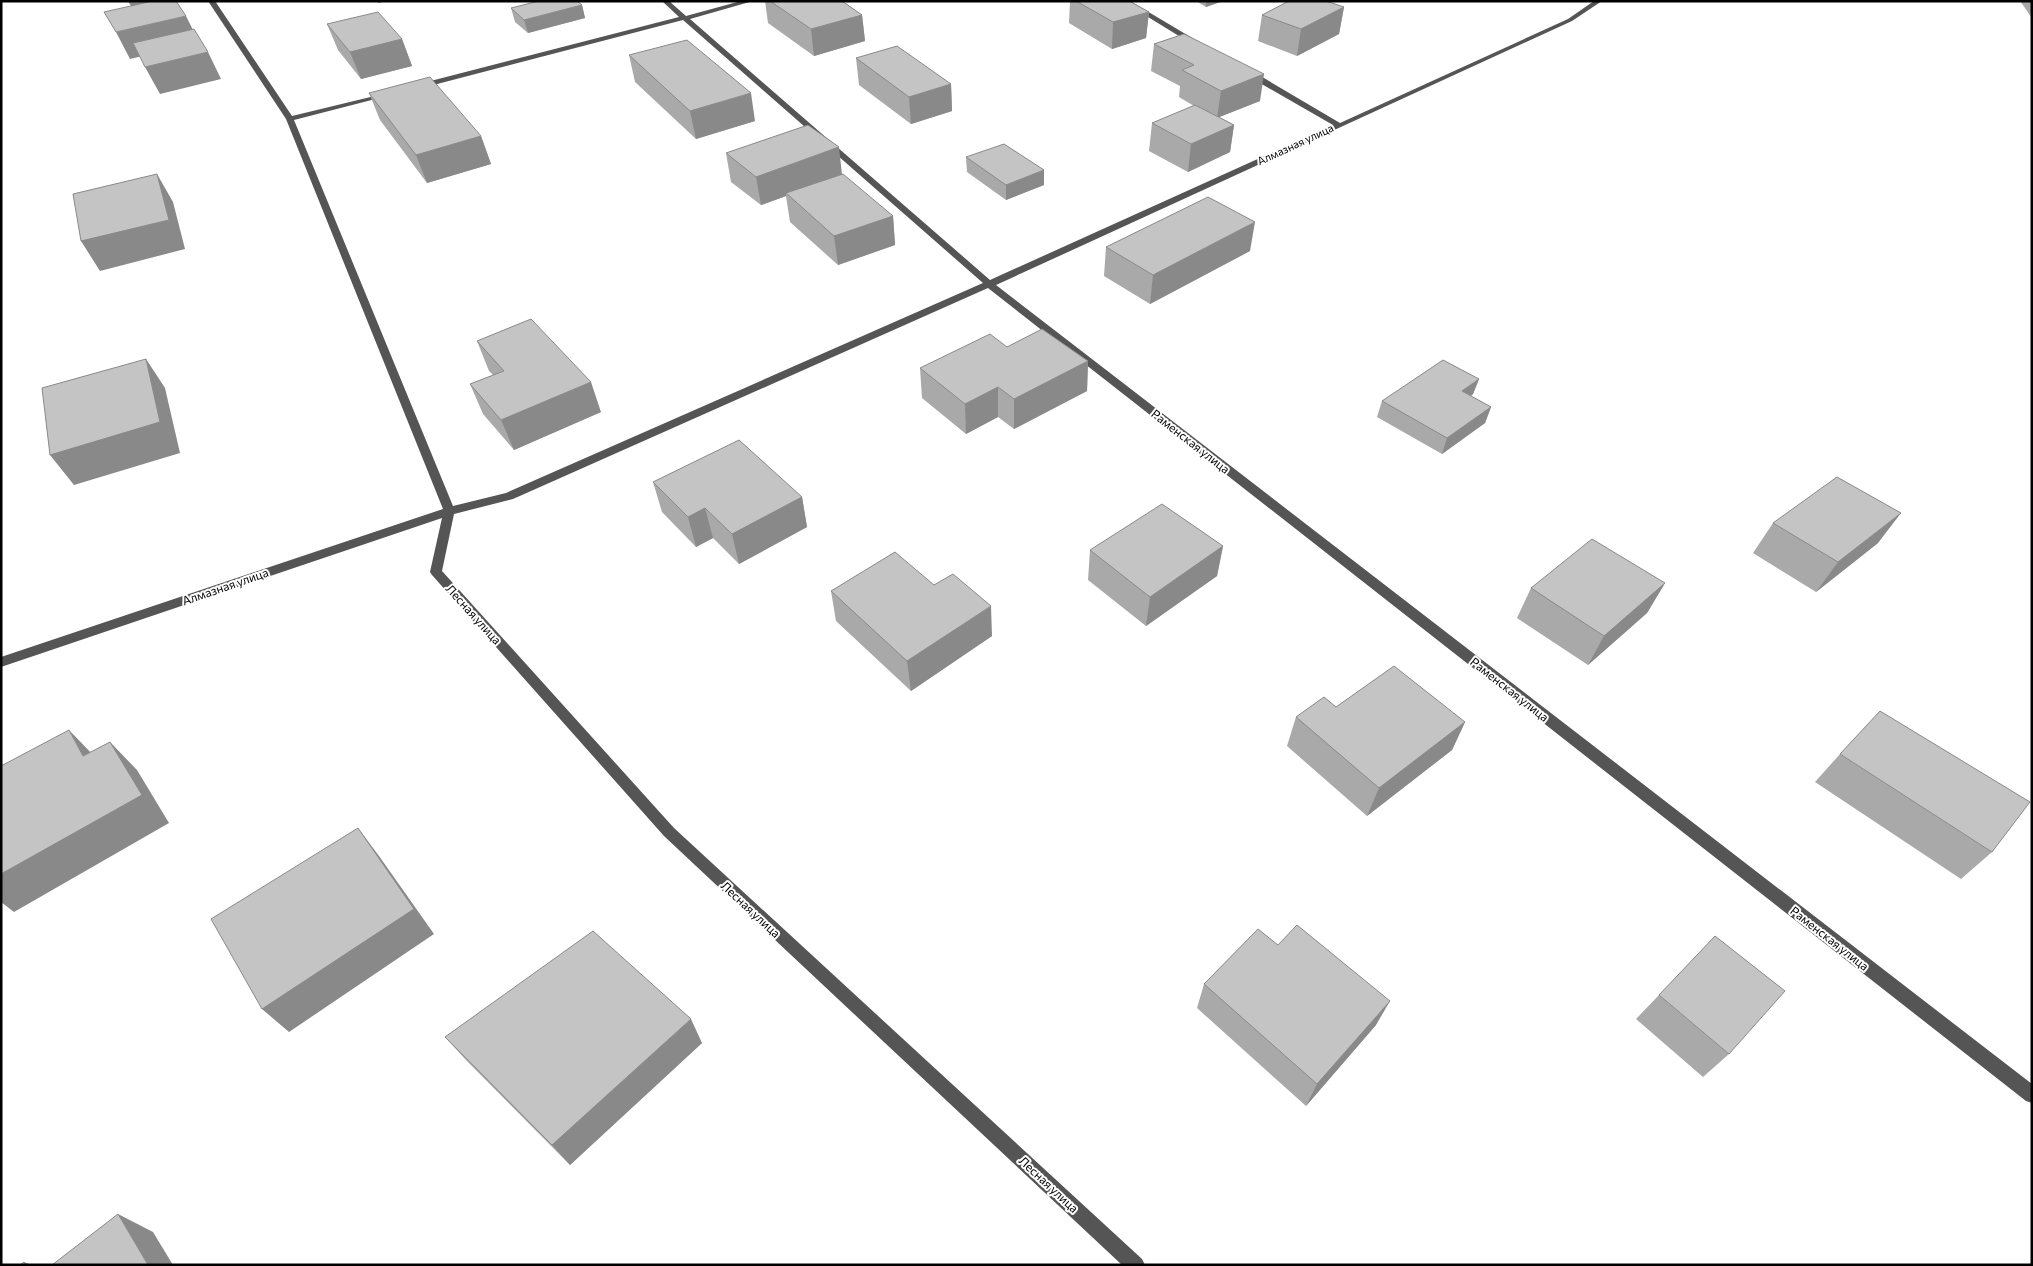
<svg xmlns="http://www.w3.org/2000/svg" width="2033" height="1266" font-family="Commissioner,sans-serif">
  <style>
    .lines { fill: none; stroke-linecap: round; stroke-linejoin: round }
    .minor { fill: #555; fill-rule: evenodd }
    .wall { fill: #a9a9a9 }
    .shaded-wall { fill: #898989 }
    .building { fill: #c4c4c4; stroke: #898989 }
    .labels { text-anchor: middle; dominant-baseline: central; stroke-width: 4; stroke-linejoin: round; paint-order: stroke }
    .far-street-label { font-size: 11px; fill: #000; stroke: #fff }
    .street-label { font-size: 12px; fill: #000; stroke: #fff }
  </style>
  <rect width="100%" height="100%" fill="#fff"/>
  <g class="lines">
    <path class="minor" d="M 208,1 L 215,1 L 292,116 L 387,93 L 391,95 L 294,120 L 453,506 L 506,493 L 983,283 L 683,20 L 418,89 L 415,89 L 415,85 L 679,17 L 662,1 L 669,1 L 686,16 L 741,1 L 753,1 L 690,19 L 990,280 L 1333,125 L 1246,75 L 1246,71 L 1252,71 L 1340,123 L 1568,19 L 1594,1 L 1602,1 L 1572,21 L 996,285 L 2032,1084 L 2032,1103 L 2026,1101 L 988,288 L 513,499 L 454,514 L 442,571 L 674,828 L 1142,1259 L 1145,1265 L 1122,1265 L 664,836 L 432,575 L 430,572 L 442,518 L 1,667 L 1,657 L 443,509 L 286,119 Z
      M 1122,1 L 1130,1 L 1199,42 L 1192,44 Z"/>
  </g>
  <path class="wall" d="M 765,1 L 842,1 L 862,15 L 865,41 L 814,56 L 768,23 Z
    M 1070,1 L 1129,1 L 1149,12 L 1146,38 L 1112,49 L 1069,23 Z
    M 1196,1 L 1223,1 L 1206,7 Z
    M 2020,1 L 2032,1 L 2032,18 Z
    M 582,5 L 585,18 L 528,33 L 515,22 L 511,8 Z
    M 1344,7 L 1339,34 L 1297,56 L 1258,41 L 1262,15 Z
    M 327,24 L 402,39 L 412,66 L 361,79 L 338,50 Z
    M 1184,34 L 1260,101 L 1219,117 L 1234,125 L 1230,152 L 1188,172 L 1149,151 L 1152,123 L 1194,106 L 1179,97 L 1180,86 L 1151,71 L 1154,44 Z
    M 629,55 L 755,121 L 696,139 L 635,82 Z
    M 856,58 L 951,84 L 952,111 L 911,124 L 859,85 Z
    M 369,93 L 481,136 L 491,164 L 427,183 L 380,120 Z
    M 726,153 L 842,175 L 893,216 L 895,245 L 838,265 L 790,222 L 786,196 L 761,205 L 731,182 Z
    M 966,157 L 1044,170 L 1044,185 L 1006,200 L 967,172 Z
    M 1106,247 L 1250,251 L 1150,304 L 1104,276 Z
    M 477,341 L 601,412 L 514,450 L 483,414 L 470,384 L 493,375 L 489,371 Z
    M 1007,347 L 1088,361 L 1087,391 L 1014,429 L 998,417 L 966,434 L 922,398 L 920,368 Z
    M 1479,379 L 1473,394 L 1471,396 L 1491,407 L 1485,423 L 1442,454 L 1377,417 L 1382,401 Z
    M 653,482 L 802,497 L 807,527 L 739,564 L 713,538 L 696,547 L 662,512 Z
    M 1773,523 L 1878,543 L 1816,592 L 1753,553 Z
    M 1223,546 L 1217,576 L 1146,626 L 1088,580 L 1090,550 Z
    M 1665,583 L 1647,613 L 1588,665 L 1517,618 L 1531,588 Z
    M 831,591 L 992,636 L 911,691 L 836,621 Z
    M 1336,707 L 1465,722 L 1452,750 L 1367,816 L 1287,746 L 1296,717 Z
    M 1840,754 L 1992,852 L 1961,879 L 1815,782 Z
    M 1204,984 L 1376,1025 L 1306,1106 L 1197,1008 Z
    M 1659,995 L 1729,1054 L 1703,1077 L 1636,1019 Z
    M 445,1037 L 702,1043 L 570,1165 L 466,1060 Z"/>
  <path class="shaded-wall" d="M 128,1 L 166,1 L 132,8 Z
    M 377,1 L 387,1 L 378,3 Z
    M 1206,1 L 1223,1 L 1206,7 Z
    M 582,5 L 585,18 L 528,33 L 524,20 Z
    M 1344,7 L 1339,34 L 1297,56 L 1301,29 Z
    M 1149,12 L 1146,38 L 1112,49 L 1113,22 Z
    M 862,15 L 865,41 L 814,56 L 811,29 Z
    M 186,16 L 199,42 L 130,59 L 116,32 Z
    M 402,39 L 412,66 L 361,79 L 350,52 Z
    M 208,52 L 221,79 L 160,94 L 145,67 Z
    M 1264,74 L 1260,101 L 1217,118 L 1221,91 Z
    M 951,84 L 952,111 L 911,124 L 909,97 Z
    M 751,93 L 755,121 L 696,139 L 690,111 Z
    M 1234,125 L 1230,152 L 1188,172 L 1191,144 Z
    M 481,136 L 491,164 L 427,183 L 416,155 Z
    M 839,147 L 842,175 L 786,193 L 786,196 L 761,205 L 756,177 Z
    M 1044,170 L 1044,185 L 1006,200 L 1006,185 Z
    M 157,174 L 173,202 L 185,249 L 100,271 L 81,241 Z
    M 893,216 L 895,245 L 838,265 L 834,236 Z
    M 1255,222 L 1250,251 L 1150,304 L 1153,275 Z
    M 146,359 L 165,388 L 180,453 L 74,485 L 50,455 Z
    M 1088,361 L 1087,391 L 1014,429 L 1014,399 Z
    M 1479,379 L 1473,394 L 1457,406 L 1462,391 Z
    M 591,382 L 601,412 L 514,450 L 501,420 Z
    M 998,387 L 998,417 L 966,434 L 965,404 Z
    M 1491,407 L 1485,423 L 1442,454 L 1447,438 Z
    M 802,497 L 807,527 L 739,564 L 732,534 Z
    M 705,508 L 713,538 L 696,547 L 688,517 Z
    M 1901,513 L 1878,543 L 1816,592 L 1838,562 Z
    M 1223,546 L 1217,576 L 1146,626 L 1150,597 Z
    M 1665,583 L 1647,613 L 1588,665 L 1604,636 Z
    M 991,606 L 992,636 L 911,691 L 907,661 Z
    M 1465,722 L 1452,750 L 1367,816 L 1379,788 Z
    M 69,730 L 97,759 L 83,756 Z
    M 110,742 L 137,770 L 169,823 L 14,912 L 1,902 L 1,874 Z
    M 358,828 L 379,856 L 434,934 L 289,1032 L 262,1009 Z
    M 1390,1001 L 1376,1025 L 1306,1106 L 1317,1084 Z
    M 691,1019 L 702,1043 L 570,1165 L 552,1145 Z
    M 118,1214 L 153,1232 L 173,1265 L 148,1265 Z
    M 24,1262 L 31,1265 L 25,1265 Z"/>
  <path class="building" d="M 153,1 L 176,1 L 186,16 L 116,32 L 104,12 Z
    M 539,1 L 577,1 L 582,5 L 524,20 L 511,8 Z
    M 770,1 L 842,1 L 862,15 L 811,29 Z
    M 1076,1 L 1129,1 L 1149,12 L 1113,22 Z
    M 1289,1 L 1326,1 L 1344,7 L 1301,29 L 1262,15 Z
    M 378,12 L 402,39 L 350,52 L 327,24 Z
    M 194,29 L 208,52 L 145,67 L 133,43 Z
    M 1184,34 L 1264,74 L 1221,91 L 1182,70 L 1194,65 L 1154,44 Z
    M 687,40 L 751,93 L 690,111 L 629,55 Z
    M 897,46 L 951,84 L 909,97 L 856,58 Z
    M 430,77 L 481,136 L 416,155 L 369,93 Z
    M 1195,105 L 1234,125 L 1191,144 L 1152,123 Z
    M 808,125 L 839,147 L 756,177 L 726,153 Z
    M 1004,144 L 1044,170 L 1006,185 L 966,157 Z
    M 157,174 L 169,220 L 81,241 L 73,194 Z
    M 843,174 L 893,216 L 834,236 L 786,193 Z
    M 1208,197 L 1255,222 L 1153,275 L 1106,247 Z
    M 531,319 L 591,382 L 501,420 L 470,384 L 504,371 L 477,341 Z
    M 1042,329 L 1088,361 L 1014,399 L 998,387 L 965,404 L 920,368 L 990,334 L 1007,347 Z
    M 146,359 L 160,422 L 50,455 L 42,388 Z
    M 1443,360 L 1479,379 L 1462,391 L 1491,407 L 1447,438 L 1382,401 Z
    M 739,440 L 802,497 L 732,534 L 705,508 L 688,517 L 653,482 Z
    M 1837,477 L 1901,513 L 1838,562 L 1773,523 Z
    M 1162,504 L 1223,546 L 1150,597 L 1090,550 Z
    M 1592,539 L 1665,583 L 1604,636 L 1531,588 Z
    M 895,552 L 934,585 L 953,574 L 991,606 L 907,661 L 831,591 Z
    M 1394,666 L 1465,722 L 1379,788 L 1296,717 L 1324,697 L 1336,707 Z
    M 1880,711 L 2030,802 L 1992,852 L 1840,754 Z
    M 69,730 L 83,756 L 110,742 L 142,795 L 1,874 L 1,766 Z
    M 358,828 L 414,909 L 262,1009 L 211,919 Z
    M 1297,925 L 1390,1001 L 1317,1084 L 1204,984 L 1258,929 L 1278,945 Z
    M 593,931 L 691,1019 L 552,1145 L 445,1037 Z
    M 1715,936 L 1785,991 L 1729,1054 L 1659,995 Z
    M 118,1214 L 148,1265 L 52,1265 Z
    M 24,1262 L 25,1265 L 20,1265 Z"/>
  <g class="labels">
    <g class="far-street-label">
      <text transform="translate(1295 144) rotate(-25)">Алмазная улица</text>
    </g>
    <g class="street-label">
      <text transform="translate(1191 441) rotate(38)">Раменская улица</text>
      <text transform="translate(225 586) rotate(-19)">Алмазная улица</text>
      <text transform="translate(474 614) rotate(48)">Лесная улица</text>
      <text transform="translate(1510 689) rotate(38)">Раменская улица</text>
      <text transform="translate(751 909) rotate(43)">Лесная улица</text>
      <text transform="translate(1830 938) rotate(38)">Раменская улица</text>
      <text transform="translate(1049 1184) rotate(43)">Лесная улица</text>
    </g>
  </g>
  <rect width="2033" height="1266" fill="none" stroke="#000000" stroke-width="5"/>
</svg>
